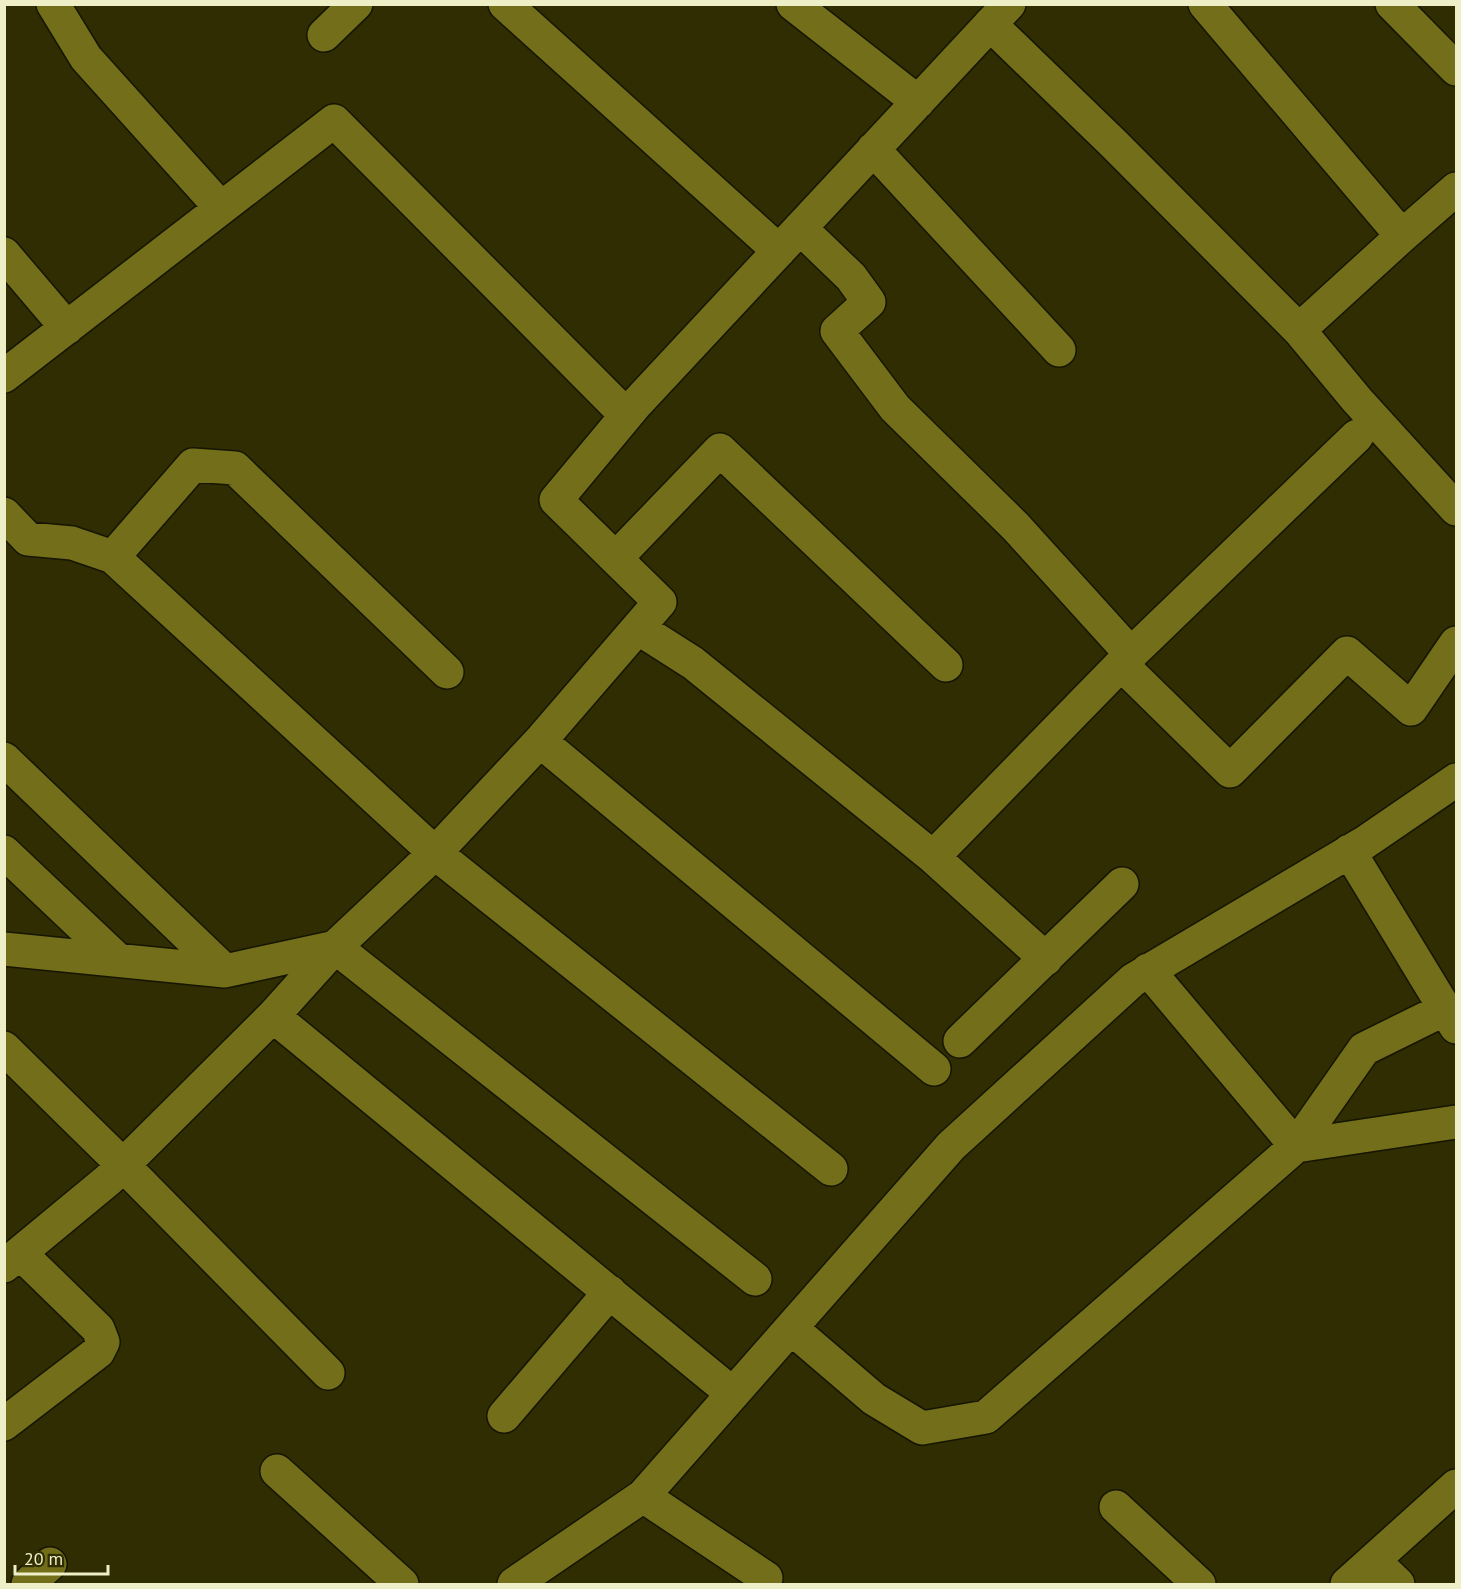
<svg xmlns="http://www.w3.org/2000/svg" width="1461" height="1589" font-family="'PT Sans',sans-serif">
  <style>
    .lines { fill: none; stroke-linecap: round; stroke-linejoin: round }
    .minor-casing { stroke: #161500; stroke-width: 36 }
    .minor { stroke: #726e1a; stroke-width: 33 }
  </style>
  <rect width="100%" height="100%" fill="#2f2d01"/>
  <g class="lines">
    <g class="minor-casing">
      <path id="minor" d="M 53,4 L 86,58 L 221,208
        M 505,4 L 779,251
        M 793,4 L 918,102
        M 1205,4 L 1402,236 L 1456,189
        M 1392,4 L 1456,69
        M 990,24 L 1114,144 L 1299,330 L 1402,236
        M 324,35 L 356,4
        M 873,149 L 1059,350
        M 800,228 L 851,277 L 869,302 L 837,331 L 895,408 L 1016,527 L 1131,654
        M 4,254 L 67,328
        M 1299,330 L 1357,400 L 1456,509
        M 4,376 L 334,121 L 626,415
        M 4,514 L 28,539 L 72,543 L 113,557 L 435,853 L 831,1169
        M 113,557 L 193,465 L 235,468 L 447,672
        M 616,558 L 720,450 L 946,665
        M 638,628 L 693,663 L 933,857 L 1046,959
        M 1121,664 L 1230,771 L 1347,653 L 1411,709 L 1456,643
        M 540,741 L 934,1069
        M 4,759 L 225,971
        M 1349,851 L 1456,1027
        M 4,852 L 118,960
        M 933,857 L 1131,654 L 1357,436
        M 4,949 L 225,971 L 335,947 L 755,1279
        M 1148,970 L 1296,1146 L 1364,1049 L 1445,1009
        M 273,1016 L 733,1394
        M 960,1041 L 1122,884
        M 4,1048 L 123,1165 L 328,1373
        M 4,1266 L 108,1180 L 273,1016 L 335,947 L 435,853 L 540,741 L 660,602 L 556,500 L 636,404 L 1009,4
        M 791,1328 L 874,1399 L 922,1428 L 986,1417 L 1296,1146 L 1456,1122
        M 504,1416 L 610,1292
        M 4,1424 L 98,1352 L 103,1342 L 98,1329 L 20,1253
        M 277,1471 L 402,1584
        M 1116,1507 L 1199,1584
        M 1374,1561 L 1398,1584
        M 28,1584 L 50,1564
        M 514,1584 L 643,1496
        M 760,1584 L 766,1578 L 643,1496 L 951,1146 L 1133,980 L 1364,843 L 1456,780
        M 1347,1584 L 1456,1486"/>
    </g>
    <use href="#minor" class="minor"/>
  </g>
  <rect width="1461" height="1589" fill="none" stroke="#eeeec7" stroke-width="12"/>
  <path d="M15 1565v9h93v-9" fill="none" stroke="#eeeec7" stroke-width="3"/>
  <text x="24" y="1565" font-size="18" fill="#eeeec7" stroke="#2f2d01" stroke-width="4.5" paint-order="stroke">20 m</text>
</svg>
